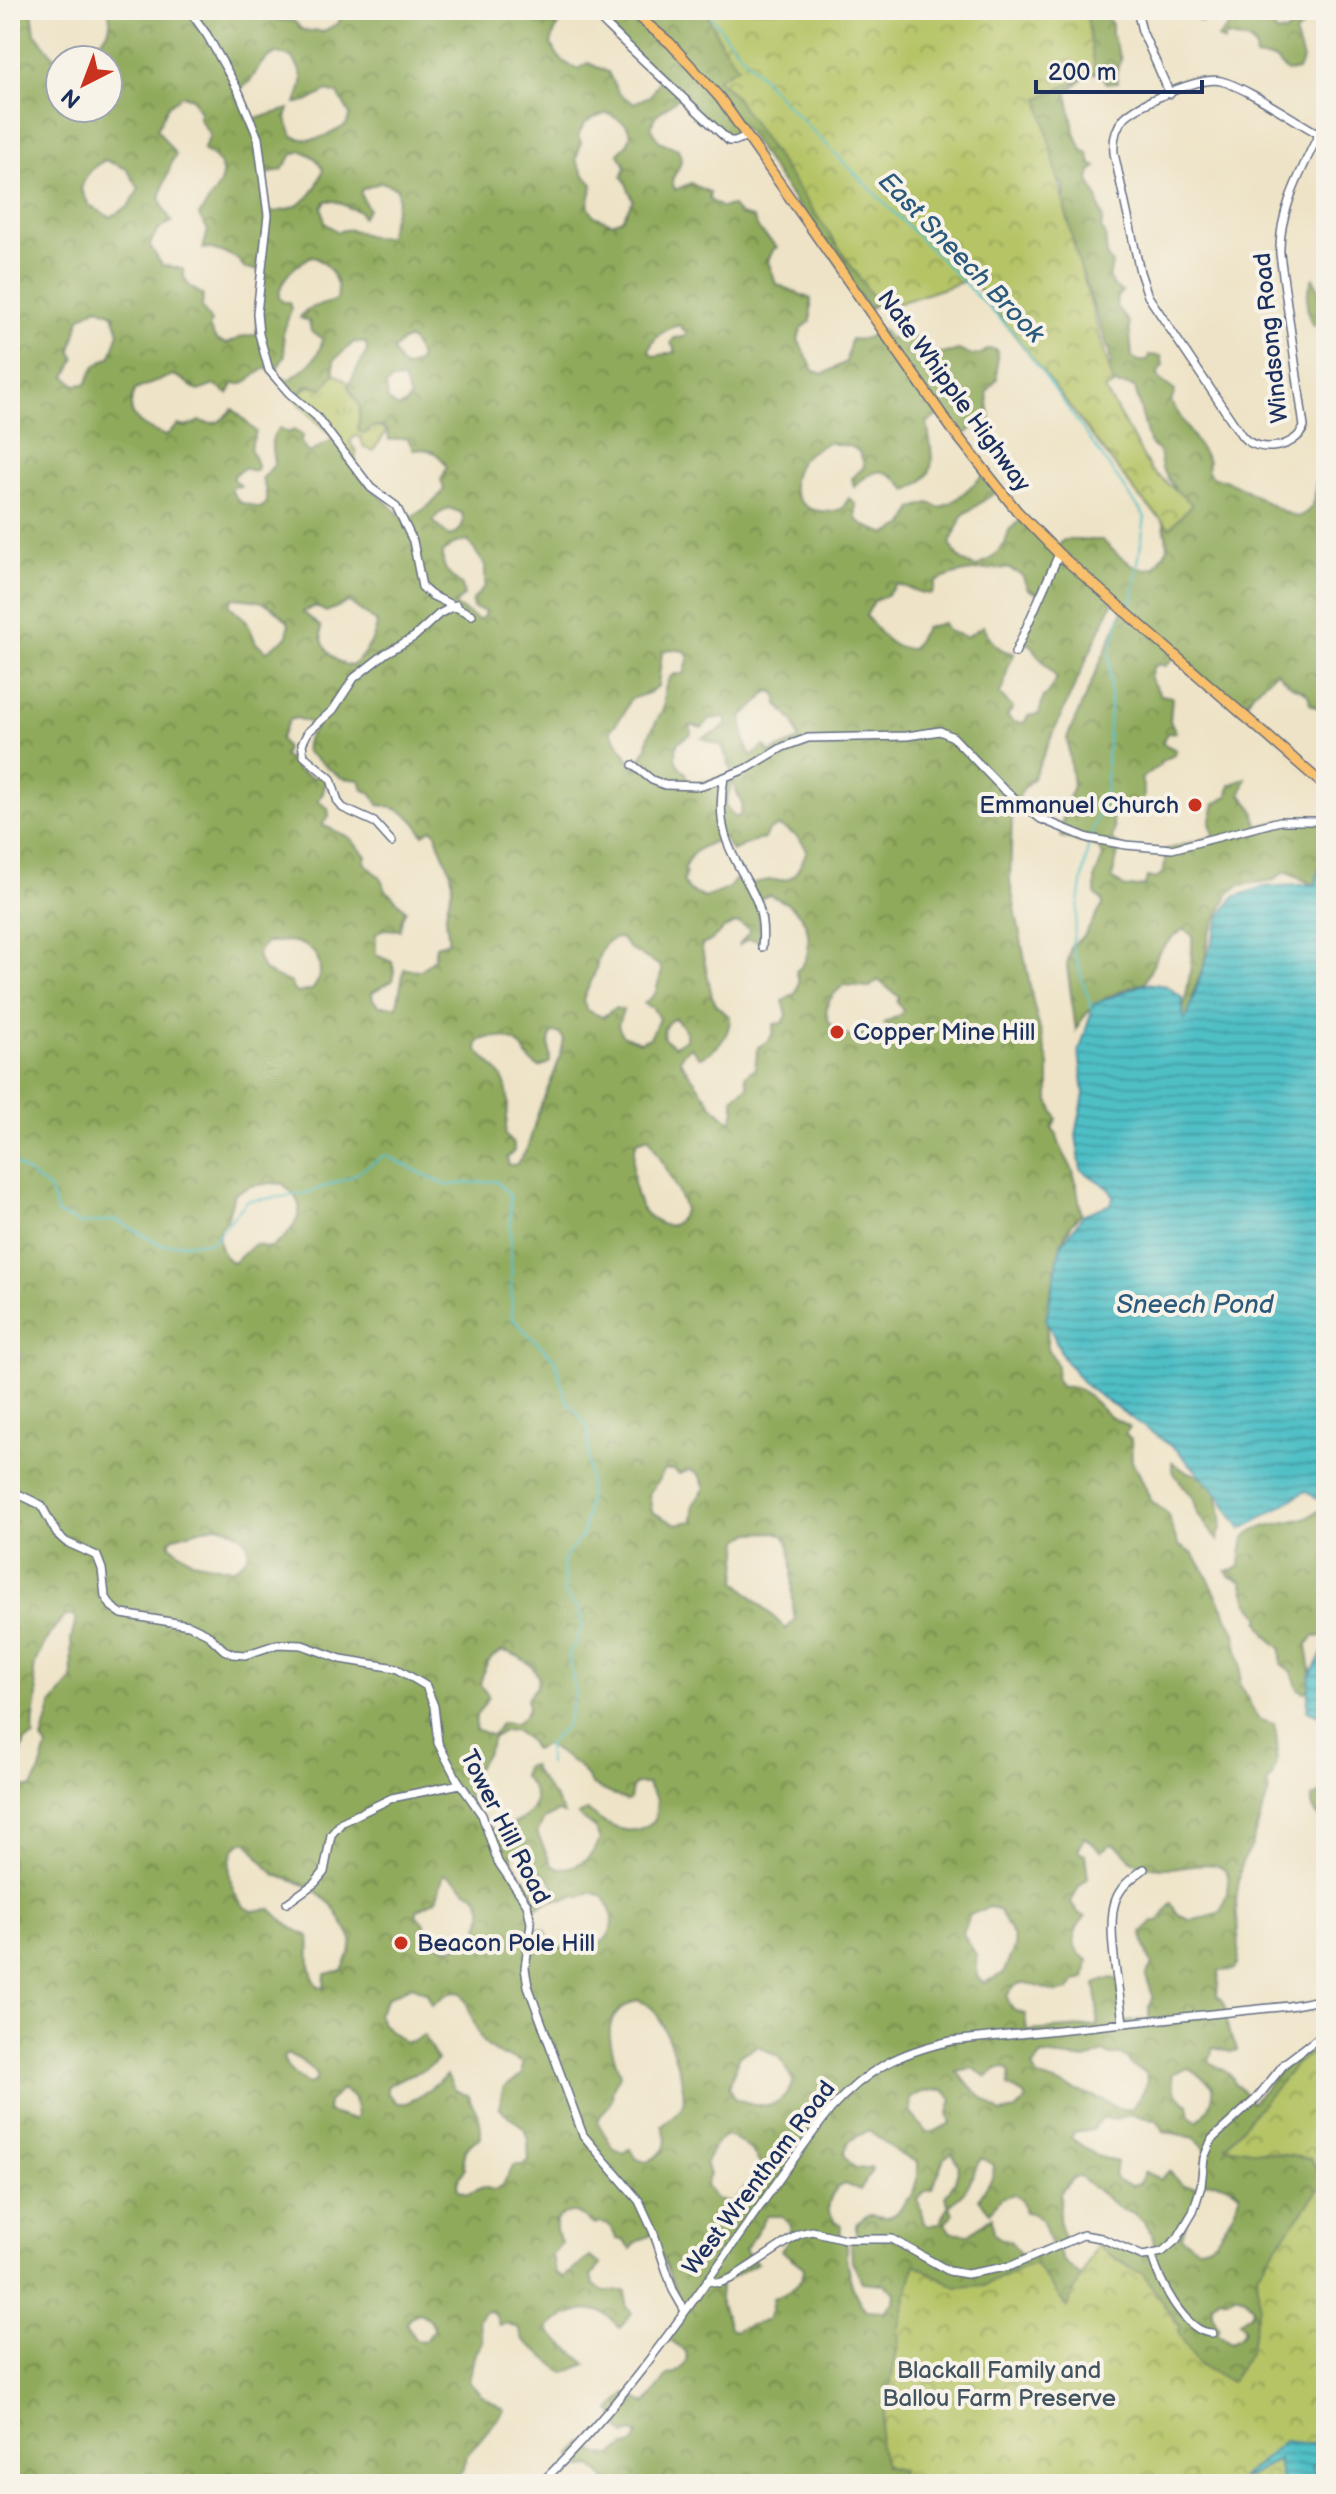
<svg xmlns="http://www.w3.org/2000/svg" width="1336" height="2494" font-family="'Balsamiq Sans',sans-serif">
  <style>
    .grass { fill: url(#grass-tufts); stroke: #687a62; stroke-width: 2 }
    .forest { fill: url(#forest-crowns); stroke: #566c5c; stroke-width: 2; fill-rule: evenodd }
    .park { fill: url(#park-crowns); stroke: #687a62; stroke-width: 2 }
    .water { fill: url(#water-rules); stroke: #367792; stroke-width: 2 }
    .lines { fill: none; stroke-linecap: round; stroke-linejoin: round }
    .stream { stroke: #50bfc6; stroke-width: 2 }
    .minor-casing { stroke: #656e82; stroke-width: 10 }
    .major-casing { stroke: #656e82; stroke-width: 12 }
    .minor { stroke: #fff; stroke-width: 7 }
    .major { stroke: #f8bf6c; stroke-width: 9 }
    .poi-dot { fill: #c8321e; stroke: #f7f3e8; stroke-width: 3 }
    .labels { text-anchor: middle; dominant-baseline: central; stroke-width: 8; stroke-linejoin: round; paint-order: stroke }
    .street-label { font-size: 24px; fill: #1b2f5e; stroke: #f7f3e8 }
    .poi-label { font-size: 24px; fill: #1b2f5e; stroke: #f7f3e8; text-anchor: start }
    .park-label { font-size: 24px; fill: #425460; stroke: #f7f3e8 }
    .water-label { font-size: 26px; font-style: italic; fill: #2b5a7d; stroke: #f7f3e8 }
  </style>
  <defs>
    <pattern id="grass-tufts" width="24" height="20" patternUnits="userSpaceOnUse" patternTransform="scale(2)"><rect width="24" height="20" fill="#b6c466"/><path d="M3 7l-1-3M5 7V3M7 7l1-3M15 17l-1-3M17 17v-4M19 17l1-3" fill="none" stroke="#93a057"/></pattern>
    <pattern id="forest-crowns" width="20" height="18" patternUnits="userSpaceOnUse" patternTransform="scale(2)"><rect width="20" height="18" fill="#90aa5b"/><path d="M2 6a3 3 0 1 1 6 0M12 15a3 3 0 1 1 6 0" fill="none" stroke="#758b4e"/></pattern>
    <pattern id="park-crowns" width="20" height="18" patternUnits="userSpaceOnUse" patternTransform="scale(2)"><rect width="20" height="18" fill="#b6c466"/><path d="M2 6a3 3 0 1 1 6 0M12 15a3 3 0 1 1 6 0" fill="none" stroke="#93a057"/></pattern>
    <pattern id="water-rules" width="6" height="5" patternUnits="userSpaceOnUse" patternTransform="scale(2)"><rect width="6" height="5" fill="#50bfc6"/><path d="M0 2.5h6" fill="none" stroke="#429ca4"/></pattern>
  </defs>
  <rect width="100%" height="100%" fill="#f7f3e8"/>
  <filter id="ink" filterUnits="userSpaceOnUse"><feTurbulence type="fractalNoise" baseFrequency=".0125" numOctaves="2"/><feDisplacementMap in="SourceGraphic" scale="16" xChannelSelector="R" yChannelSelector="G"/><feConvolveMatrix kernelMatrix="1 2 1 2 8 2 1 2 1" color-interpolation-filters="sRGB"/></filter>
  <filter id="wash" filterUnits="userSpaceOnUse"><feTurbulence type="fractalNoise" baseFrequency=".006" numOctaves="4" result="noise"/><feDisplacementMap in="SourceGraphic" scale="32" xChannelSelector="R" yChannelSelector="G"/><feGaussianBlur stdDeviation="1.8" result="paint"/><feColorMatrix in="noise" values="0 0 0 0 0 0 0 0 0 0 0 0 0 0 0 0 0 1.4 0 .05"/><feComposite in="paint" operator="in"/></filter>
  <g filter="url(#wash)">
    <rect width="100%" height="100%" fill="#eee3c6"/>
    <path class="grass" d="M 334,373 L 349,383 L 349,387 L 360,407 L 359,422 L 365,433 L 374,426 L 383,427 L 387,431 L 373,451 L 364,447 L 360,436 L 354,437 L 350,442 L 356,451 L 355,461 L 351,464 L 334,439 L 294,398 L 308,386 L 323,388 Z"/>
    <path class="forest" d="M 10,10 L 32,10 L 35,33 L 55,58 L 63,60 L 60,60 L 60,108 L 108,108 L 108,60 L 64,60 C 75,48 80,43 97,43 C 109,34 113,25 108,10 L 252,10 L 264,18 L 294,21 L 301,29 L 311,32 L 315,30 L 322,32 L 339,23 L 342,10 L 519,10 L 537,24 L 549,22 L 560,10 L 569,10 C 558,20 555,30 551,44 C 557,57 564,64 578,69 L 588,63 L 608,72 L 619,94 L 634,103 L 650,96 L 660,79 L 602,22 L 598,10 L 863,10 L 879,301 L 869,309 L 743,127 L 729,137 L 679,97 L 655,116 L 651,127 L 659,141 L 678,149 C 685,163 678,167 672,180 L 675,190 L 691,183 C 698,188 704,189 710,193 L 709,199 L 722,208 L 731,205 L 740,215 L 753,218 L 759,230 L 777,247 L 773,250 L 768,261 L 776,284 L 811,299 L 811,321 L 801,329 L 798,340 L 814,371 L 824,374 L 846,362 L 851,339 C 864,341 872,336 882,329 L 890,339 L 898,334 L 907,332 C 922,345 936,360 958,350 C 971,355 977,359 988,349 L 997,350 L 997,379 L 987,392 L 991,427 L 989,423 L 982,420 L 960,439 L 941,413 L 927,423 C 931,454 942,476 907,490 C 888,467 876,465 854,487 L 852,478 L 864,467 C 861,440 845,449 829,442 C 820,447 807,452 801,460 C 778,494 808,520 842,509 L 849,498 L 856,505 L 856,519 L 865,526 L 887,534 L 905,525 L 913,508 L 929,503 L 940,508 L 957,499 L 986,473 L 999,490 L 963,515 L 950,543 C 956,556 963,564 977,567 L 993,557 L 1005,544 L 1009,530 L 1023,518 L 1055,548 L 1063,540 L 1102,540 L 1119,556 L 1135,566 L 1146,569 L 1155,567 L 1168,548 L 1164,523 L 1175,489 L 1162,469 L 1159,452 L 1149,442 L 1135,388 C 1120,380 1116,393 1107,373 L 1111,363 L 1109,351 L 1070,239 L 1069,222 L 1064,208 L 1064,186 L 1058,180 L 1009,10 L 1101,10 L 1112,24 L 1112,35 L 1121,59 L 1116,73 L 1118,82 L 1107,84 L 1102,75 L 1090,72 L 1067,93 L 1074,130 L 1082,150 L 1088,153 L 1091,164 L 1097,167 L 1091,171 L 1089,180 L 1097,197 L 1103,219 L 1101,229 L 1105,234 L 1107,257 L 1112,264 L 1109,279 L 1114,287 L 1122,292 L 1117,297 L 1116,307 L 1129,322 L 1132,357 L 1139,361 L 1147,361 L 1149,355 L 1161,356 L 1163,365 L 1158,372 L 1159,379 L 1175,391 L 1171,402 L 1208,461 L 1207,470 L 1212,477 C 1244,482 1265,507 1297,517 C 1316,510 1315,498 1316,480 L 1318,477 L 1326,479 L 1326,712 L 1310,704 C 1309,689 1302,691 1292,686 C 1286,682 1280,675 1276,671 L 1254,692 L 1241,711 L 1176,655 L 1166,666 L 1159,664 L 1153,667 L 1150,679 L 1161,695 L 1172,697 L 1170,721 L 1176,732 L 1167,733 L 1162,743 L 1176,750 L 1174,755 L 1160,762 L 1160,765 L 1141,779 C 1146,793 1145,806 1134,817 L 1122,808 L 1114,813 L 1112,817 L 1114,829 L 1112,841 L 1120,845 L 1112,878 L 1125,888 L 1145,886 L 1147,877 L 1156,879 C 1167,872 1165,862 1165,850 L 1214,836 L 1210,823 L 1215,804 L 1228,796 L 1230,785 L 1246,778 L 1241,794 L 1254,810 L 1258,826 L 1282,821 L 1326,822 L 1325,868 L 1316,886 L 1285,871 L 1274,880 L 1240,885 L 1229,893 L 1209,935 L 1204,965 L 1193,994 L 1191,1015 L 1184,1021 L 1181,1017 C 1188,990 1193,962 1192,935 L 1184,929 L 1173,937 L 1159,952 L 1145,982 C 1117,992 1089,1001 1076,1030 L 1067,966 L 1071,946 L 1084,936 L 1103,905 L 1102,900 L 1095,894 L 1095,877 L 1103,856 L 1098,847 L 1061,837 L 1060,829 L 1073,785 L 1067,738 L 1123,611 L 1113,601 L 1033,778 L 1022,790 L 1012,815 L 1010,882 L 1033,1002 L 1049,1065 L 1049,1101 L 1057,1119 L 1052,1128 L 1057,1134 C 1057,1147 1071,1162 1074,1175 C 1078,1188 1079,1202 1081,1214 L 1072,1223 L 1061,1243 L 1060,1263 L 1050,1294 L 1047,1327 L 1048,1348 L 1057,1365 L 1056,1379 L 1060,1387 C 1083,1384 1093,1401 1108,1415 C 1114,1421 1124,1422 1130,1427 L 1125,1434 L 1131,1440 L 1132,1462 L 1139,1473 L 1151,1501 L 1167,1513 L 1178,1545 L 1193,1554 L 1205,1572 L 1235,1633 L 1241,1665 L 1240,1685 L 1258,1719 L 1274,1724 C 1279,1745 1280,1767 1267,1785 L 1269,1792 L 1251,1845 L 1241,1865 L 1236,1901 L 1239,1948 L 1237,1965 L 1233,1970 L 1219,1971 L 1217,1996 C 1229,2004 1225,2020 1229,2033 C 1231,2040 1236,2041 1237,2050 L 1231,2052 L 1213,2048 L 1209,2061 L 1232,2076 L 1234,2082 L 1252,2102 L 1288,2062 L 1326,2033 L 1326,2406 L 1281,2484 L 609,2484 L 593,2466 L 582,2467 L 571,2455 L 583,2442 L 598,2454 L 613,2455 L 625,2446 L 634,2444 L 638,2434 L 631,2432 L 625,2435 L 620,2429 L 620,2420 L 611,2411 L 627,2393 L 646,2404 L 668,2375 C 679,2375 689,2363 686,2352 L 666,2338 L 684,2312 L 653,2234 L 638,2241 L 631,2249 L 623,2240 L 616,2239 C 613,2227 606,2220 594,2225 C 582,2214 569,2206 556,2221 L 556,2231 L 561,2243 L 552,2255 L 555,2272 L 564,2277 L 590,2257 L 601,2265 L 592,2275 L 594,2285 L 604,2291 L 626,2291 L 626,2307 L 632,2313 L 619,2328 C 613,2321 607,2313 598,2311 C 583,2308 559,2316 549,2327 L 549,2332 L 586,2364 L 565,2373 L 523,2340 L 519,2329 L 506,2323 L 499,2325 L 496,2316 L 489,2311 L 484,2312 L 478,2319 L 483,2342 L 474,2356 L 469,2382 L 481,2395 L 505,2410 L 466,2456 L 462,2472 L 453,2479 L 451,2484 L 10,2484 L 10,1370 L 18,1363 L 21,1354 L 10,1339 ZM 277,53 L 293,58 C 306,79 304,81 296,103 L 307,102 L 327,91 L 338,94 L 350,115 L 346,125 C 329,135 312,145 293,136 L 286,118 L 289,109 L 252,120 L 239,90 C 262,76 251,64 277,53 ZM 182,95 L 192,98 L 200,112 L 199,118 L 210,135 L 203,150 C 241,171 213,192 199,216 L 208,230 L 203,249 L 207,248 C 220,252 238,254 244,268 L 260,270 L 257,334 L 241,337 L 227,344 L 216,340 L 209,327 L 211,322 L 202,308 L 203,295 C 192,289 183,283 183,269 L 162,265 L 150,246 C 154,233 160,227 172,222 C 156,198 159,200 168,173 C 171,166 170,162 176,155 L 157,129 L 168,106 ZM 607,113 L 626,124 L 631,134 L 628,143 L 618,153 L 626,166 L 622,177 L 625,181 L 633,200 L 622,219 L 612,223 L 594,216 L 588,205 L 593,184 L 584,175 L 576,160 L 581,142 L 578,137 C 586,116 590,121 607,113 ZM 301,151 C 313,155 318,159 323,170 C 315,198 296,212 268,212 L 264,175 L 282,170 L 292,155 ZM 105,160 L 127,169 L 139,189 L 128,207 L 110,217 L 89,205 L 81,189 C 86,174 92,167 105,160 ZM 381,182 L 397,188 L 398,199 L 388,236 C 366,243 356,223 338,232 L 325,223 L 322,207 L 326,201 C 340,199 346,209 359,211 L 362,217 L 368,209 L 361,195 L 361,190 ZM 311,256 C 328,261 341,282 337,299 C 325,307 307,303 300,318 L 309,321 L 311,331 L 322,338 C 322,357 304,370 289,380 L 280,377 L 277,368 L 285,356 L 283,334 L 291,309 L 289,302 L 283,302 L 279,298 C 280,277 295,266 311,256 ZM 97,307 L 113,314 L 119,332 L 111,356 L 94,367 L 86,384 L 76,385 L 66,377 L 75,359 L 71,351 L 80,318 ZM 679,325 L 687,333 L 684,337 L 674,338 L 671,343 L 676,352 L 654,356 L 649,352 C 652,337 665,329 679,325 ZM 408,339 L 412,341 L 420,357 L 417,363 L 406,368 L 401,365 L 393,351 L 402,341 ZM 354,342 L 366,343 L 367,351 L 348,386 L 360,407 L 358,431 L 365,433 L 374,426 L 383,427 L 388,432 L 389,440 L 407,438 L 414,450 C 429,447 440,454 447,467 L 441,480 L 444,489 C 435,504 419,513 405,520 L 362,479 L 334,439 L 311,452 L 307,452 L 300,441 L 303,436 L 294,430 L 288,433 L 280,428 C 267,438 273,451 274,465 L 262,479 L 266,491 L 266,504 L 260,508 L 239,502 L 231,490 L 232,487 L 241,486 L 233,479 L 235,474 L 244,468 L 254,471 L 258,467 L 250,448 L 256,432 L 233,409 C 222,421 216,427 200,421 L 186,427 L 178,425 L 166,436 C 143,428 122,417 135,390 L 173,375 C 185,378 189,387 199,391 L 214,385 L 228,394 L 233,384 L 243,384 L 267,367 L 294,398 L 308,386 L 323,388 L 334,374 L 334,360 ZM 403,379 L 410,398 L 406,404 L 398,408 L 388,400 L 386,386 L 392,380 ZM 449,508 L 462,513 C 465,525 462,532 449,536 L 433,521 L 438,514 ZM 468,541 L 485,565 L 485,586 L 472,601 L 473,608 L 485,611 L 484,616 L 479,620 L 454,605 L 464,596 L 462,586 C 450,576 441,570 443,552 L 456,543 ZM 1007,568 L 1022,575 L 1028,589 L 1040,595 L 1021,640 L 1033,646 L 1036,653 L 1057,678 L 1047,695 L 1044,696 L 1039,714 L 1028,716 L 1024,723 L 1013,722 L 1007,716 L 1013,708 L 999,694 C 1008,682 1004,676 1009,664 C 1011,660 1014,657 1014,653 C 998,652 989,640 983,626 L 966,637 L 947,631 L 943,623 L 925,628 L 912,649 C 890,650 879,632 866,616 L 874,601 L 887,595 L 897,584 L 922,593 L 932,594 L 936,582 C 958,570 982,570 1007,568 ZM 233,598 C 263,600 269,601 289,623 L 287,637 L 267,651 L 256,643 L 247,621 L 229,605 ZM 349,602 L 377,623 C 376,638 364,656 352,666 C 334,665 319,645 321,627 L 303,612 L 315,606 L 326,612 ZM 669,649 L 685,651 L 689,656 L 684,674 L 675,674 L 669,678 L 664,692 L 664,707 L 649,735 L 647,747 L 636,769 L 610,731 L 624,713 L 630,699 L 649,693 L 658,686 L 662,652 ZM 768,691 L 774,692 L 777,695 L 777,704 L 794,722 L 799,740 L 769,753 L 765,746 L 752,756 C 745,749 741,726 743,715 L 754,707 ZM 724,717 L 727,722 L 720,731 L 702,738 L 722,746 L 733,774 L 688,786 L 686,773 C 674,762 673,758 678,742 L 691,734 L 690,727 L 693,725 L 702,728 L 710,719 ZM 296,718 L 311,723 L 323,718 C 315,728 303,738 306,752 L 342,778 L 360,780 L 363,789 L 371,793 L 379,805 C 399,807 414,816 423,834 L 432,829 L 436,832 C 438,848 447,858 451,874 C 456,892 445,902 446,917 C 446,926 449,933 448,942 L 436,946 L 434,959 L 421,970 L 404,969 L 397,1006 L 380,1006 L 373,1000 L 372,992 L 392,981 L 394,971 L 392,962 L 376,955 L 376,934 L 383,929 L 400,930 L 402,918 L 406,910 L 386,890 L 380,877 L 364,862 L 366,856 L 349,837 L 322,825 L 329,816 L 328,808 L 318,801 L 323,793 L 327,775 L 323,772 L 313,778 L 296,770 L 293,757 L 288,759 L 283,757 L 286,748 L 280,739 L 289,720 ZM 732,781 L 742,803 L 741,815 L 735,818 L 725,805 ZM 778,826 C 791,831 800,837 807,850 C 788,898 784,870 750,885 L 744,876 L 735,880 L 728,889 L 704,898 L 688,890 L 683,881 L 686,873 L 684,869 C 691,849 706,844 724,838 L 732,851 L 758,839 L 763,840 L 769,830 ZM 769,895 C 780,899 793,906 800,915 C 812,929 812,961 796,971 L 799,981 L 796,993 L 783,1001 L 787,1015 L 783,1023 L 774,1024 C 775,1036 767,1043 758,1047 L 755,1068 L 745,1076 L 748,1086 L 733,1098 L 735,1111 L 731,1122 L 713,1106 L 680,1061 C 681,1054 685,1050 691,1047 L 699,1057 C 717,1052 730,1035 730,1017 L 717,1006 L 712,996 L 701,945 C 717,942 721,924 739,923 L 749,929 L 749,932 L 738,946 L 748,939 L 762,941 L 757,900 ZM 620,938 L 631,950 L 659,965 L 662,971 L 655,994 L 644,1004 L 653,1008 L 659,1019 L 650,1038 L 640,1042 L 622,1035 L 618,1025 L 623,1010 L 615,1008 L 602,1017 L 587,1010 L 583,1001 C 585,991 590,986 593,977 C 601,959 596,940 620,938 ZM 266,942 C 276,943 289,939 298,943 C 321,950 326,973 312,990 L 297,993 L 293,990 L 291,983 C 273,975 261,975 257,954 ZM 878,980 L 899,997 L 897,1002 L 903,1011 L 902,1014 L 884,1023 L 892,1031 L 890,1040 L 887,1042 L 874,1039 L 871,1029 L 856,1038 C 823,1030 816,1006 844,985 L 870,987 ZM 675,1018 L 686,1031 L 686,1039 L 674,1046 L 664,1039 C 662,1029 666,1022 675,1018 ZM 553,1033 L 559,1033 L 564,1039 C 560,1066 547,1088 538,1113 C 531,1131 531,1151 515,1165 L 509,1165 L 507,1158 L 514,1151 L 514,1145 L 505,1135 C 507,1114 513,1091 499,1073 C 492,1064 483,1058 477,1049 L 478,1042 C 488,1035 506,1036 517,1043 C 528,1051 526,1063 540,1067 L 549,1063 C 553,1053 545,1041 553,1033 ZM 649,1137 C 660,1159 676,1184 685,1209 C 682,1214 680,1221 674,1224 C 662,1230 644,1215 639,1203 C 632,1186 631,1159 637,1141 ZM 273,1183 L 283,1184 C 289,1189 298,1198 299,1206 C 302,1222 282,1243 268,1248 L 255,1244 L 233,1263 C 219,1254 218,1244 219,1228 L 227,1220 L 234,1194 L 250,1186 ZM 665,1470 L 674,1470 L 679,1474 L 690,1470 L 700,1476 L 705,1488 L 693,1505 L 693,1521 L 675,1524 L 652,1512 L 649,1494 ZM 218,1525 C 245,1531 264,1552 232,1569 L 192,1561 L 170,1545 L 170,1540 L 174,1537 ZM 776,1532 L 785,1536 C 797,1561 789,1592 795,1620 L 786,1629 L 736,1581 L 740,1540 L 751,1533 ZM 66,1616 L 74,1616 L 76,1619 L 71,1640 L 72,1680 L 52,1704 L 42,1740 L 47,1747 L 39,1774 L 32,1787 L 23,1787 L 14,1781 C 14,1771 22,1753 25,1741 L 34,1737 C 31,1717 37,1711 37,1694 C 37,1687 34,1681 34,1675 C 33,1657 52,1627 66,1616 ZM 504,1651 C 520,1656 533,1663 539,1679 L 536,1688 L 527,1698 C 530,1711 526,1716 516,1724 L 501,1723 L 493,1736 L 475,1729 L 476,1716 L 489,1697 L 480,1684 C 485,1667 487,1657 504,1651 ZM 514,1730 L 528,1740 L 534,1750 L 546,1745 L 579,1766 L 592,1785 L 627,1801 L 630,1799 L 632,1788 L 636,1784 L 647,1784 L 657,1800 L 655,1820 C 638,1834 623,1833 603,1822 C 596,1818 595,1814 587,1811 L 578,1815 L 595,1829 L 600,1839 C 593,1859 572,1873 552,1866 L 537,1833 L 544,1819 L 558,1812 L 564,1814 C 556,1795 540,1784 532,1765 L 525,1767 L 522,1775 C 527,1781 534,1788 535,1797 C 537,1818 504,1830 487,1829 C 481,1819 470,1806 468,1795 C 465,1778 489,1756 493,1738 L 503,1731 ZM 1084,1837 L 1101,1851 L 1111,1844 C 1124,1846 1127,1862 1141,1865 C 1148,1867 1158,1868 1166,1868 C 1181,1869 1226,1853 1229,1880 C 1230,1890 1223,1902 1221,1912 L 1191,1921 L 1178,1914 L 1171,1903 L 1159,1921 L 1153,1921 L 1142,1933 C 1141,1936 1150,1961 1152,1965 L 1146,1976 L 1153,1996 L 1149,2006 L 1149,2020 L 1122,2022 L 1118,1980 L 1112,1978 L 1095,1984 L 1098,2006 L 1097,2026 L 1027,2031 L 1025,2014 C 1013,2012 1010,2008 1007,1996 C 1020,1971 1037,1989 1055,1992 C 1059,1993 1064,1991 1068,1990 L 1076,1981 L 1085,1979 L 1088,1960 C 1068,1950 1072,1930 1085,1917 L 1077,1913 L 1071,1902 L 1079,1886 L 1088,1878 L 1085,1854 L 1078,1850 ZM 247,1841 L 267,1867 L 276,1875 L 311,1887 L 332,1905 L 352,1939 L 350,1954 L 342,1970 L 325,1974 L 324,1988 L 319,1987 C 306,1971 311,1955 309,1936 L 292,1928 L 270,1909 C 265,1909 256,1911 251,1910 C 228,1904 219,1845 247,1841 ZM 518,1851 C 526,1854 525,1858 531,1864 C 542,1875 556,1877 555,1894 L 546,1898 C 539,1894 536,1888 530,1883 C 520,1874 510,1870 512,1854 ZM 444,1874 C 454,1877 458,1882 465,1889 C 468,1892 473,1893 476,1895 C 487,1906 482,1921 477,1932 L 470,1935 L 463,1945 C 431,1955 436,1933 417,1916 L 417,1910 L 436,1900 ZM 591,1892 L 603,1896 C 617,1916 616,1942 589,1947 C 580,1948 579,1950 570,1944 L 561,1948 L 551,1943 L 545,1930 L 531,1927 L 530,1910 L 553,1900 L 567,1899 L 575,1895 L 580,1897 ZM 989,1907 L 1000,1911 C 1004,1921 1016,1938 1014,1948 C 1011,1957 1006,1963 1004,1973 L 984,1983 L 977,1977 L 976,1955 L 962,1932 L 970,1915 ZM 412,1986 L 427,1993 L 432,2005 C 442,1997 449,1990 462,1993 C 474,2013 473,2042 499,2054 C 508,2058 514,2056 522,2063 L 522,2075 L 504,2087 L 499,2108 L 524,2128 L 528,2140 L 529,2160 L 523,2165 L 514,2165 L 502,2186 L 494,2190 L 483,2187 L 468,2194 L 458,2190 L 457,2182 L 465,2169 C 459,2155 468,2144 481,2137 C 481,2131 481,2124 479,2118 C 477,2109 470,2105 469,2096 L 455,2090 L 447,2075 L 417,2098 L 406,2103 L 397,2103 L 387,2093 L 387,2087 C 402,2073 424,2075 437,2060 L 424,2035 L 414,2041 L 404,2042 L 382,2024 L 378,2014 L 388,1997 ZM 637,2000 C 643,2002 648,2004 653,2009 C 664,2022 688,2086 683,2103 C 680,2113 669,2119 662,2125 C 670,2144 666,2153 647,2162 L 636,2158 L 630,2149 L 624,2153 L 614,2149 L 597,2122 C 602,2110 616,2103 612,2090 L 620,2075 C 610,2041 597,2017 637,2000 ZM 758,2046 L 780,2057 L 793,2081 C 782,2112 763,2108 736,2099 L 729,2087 L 740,2055 ZM 1103,2052 L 1110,2056 L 1121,2054 L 1128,2059 L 1131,2066 L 1145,2072 C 1152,2087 1138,2096 1132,2109 C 1122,2111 1111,2106 1104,2100 L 1037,2077 L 1032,2067 L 1042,2055 L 1086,2060 ZM 288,2054 L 301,2060 L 316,2074 L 316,2081 L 309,2084 C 297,2079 287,2070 283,2057 ZM 973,2068 L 987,2077 L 997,2069 L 1006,2068 L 1010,2073 L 1008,2086 L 1024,2095 L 1026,2100 L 1016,2110 L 1001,2113 L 974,2090 L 956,2071 ZM 1189,2068 L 1213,2086 C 1214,2100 1209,2111 1198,2121 L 1190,2116 L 1188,2104 C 1178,2096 1169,2089 1173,2073 ZM 342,2089 L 354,2098 L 357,2116 L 354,2120 L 327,2112 L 328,2102 ZM 944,2090 L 952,2099 L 948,2113 L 951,2123 L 934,2132 L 926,2132 L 911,2113 L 910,2099 C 916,2092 934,2089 944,2090 ZM 1131,2114 L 1158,2121 L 1164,2131 L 1195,2138 L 1206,2150 L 1202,2183 C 1218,2181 1228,2183 1240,2194 C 1240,2201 1221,2235 1215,2240 C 1210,2245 1204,2247 1197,2247 L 1181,2237 L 1200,2187 L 1183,2186 L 1169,2171 L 1160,2179 L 1145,2172 L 1139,2183 L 1132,2186 L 1117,2181 L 1115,2175 L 1117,2162 L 1097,2156 L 1071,2138 L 1074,2133 L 1092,2130 L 1103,2118 L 1116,2120 ZM 869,2130 L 901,2155 L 918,2162 L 918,2176 L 912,2196 C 901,2201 901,2216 887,2217 C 869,2218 875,2208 856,2224 L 856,2239 L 851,2241 L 852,2261 L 862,2282 L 884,2284 L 895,2293 L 894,2302 L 884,2311 L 866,2310 C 852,2296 843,2260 847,2240 L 840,2238 L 841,2225 L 835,2221 L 828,2210 C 830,2196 833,2189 845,2184 L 860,2190 L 872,2170 L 871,2167 C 857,2171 851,2168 844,2154 L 849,2141 ZM 727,2136 C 743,2141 755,2153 762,2168 L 731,2204 L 716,2199 L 706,2185 L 710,2174 L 705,2164 C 711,2151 714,2142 727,2136 ZM 952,2153 L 959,2166 L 955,2181 L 945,2197 L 949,2206 L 940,2223 L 929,2226 L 924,2223 L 918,2200 L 925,2191 L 932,2189 L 945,2158 ZM 982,2158 L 994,2165 L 993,2176 L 979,2199 L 990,2212 L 1000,2198 L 1015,2194 L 1022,2201 L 1025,2212 C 1046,2214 1045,2230 1051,2246 L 1024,2259 L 1010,2241 L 1001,2239 L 993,2233 L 992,2217 L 969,2234 L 950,2232 L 945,2222 L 953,2214 L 950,2206 C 954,2199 961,2196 965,2190 C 973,2180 973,2167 982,2158 ZM 1080,2177 L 1122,2210 L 1132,2212 L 1145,2223 L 1152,2234 L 1156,2254 L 1141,2254 L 1102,2240 L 1084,2279 L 1062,2260 L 1056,2246 L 1065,2239 C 1054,2219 1062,2212 1060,2193 L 1073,2178 ZM 767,2216 L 782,2216 L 791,2225 L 788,2240 L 781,2250 L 804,2268 C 804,2283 787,2295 773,2298 C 770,2327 765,2320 743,2327 C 732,2331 741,2333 730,2328 L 719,2300 L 720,2284 L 757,2263 L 745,2250 ZM 1236,2295 L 1245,2298 L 1253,2307 L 1251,2314 L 1239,2321 L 1244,2328 L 1242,2335 L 1231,2343 L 1216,2333 L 1219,2328 L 1212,2314 L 1212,2304 L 1220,2297 L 1228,2299 ZM 417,2313 C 425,2314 432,2321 434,2329 L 425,2341 L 420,2342 L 414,2338 L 406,2323 L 409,2318 Z
      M 1196,10 L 1271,10 L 1270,24 L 1276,32 L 1285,33 L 1295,25 L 1302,28 L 1295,34 L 1303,60 L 1298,70 L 1287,72 L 1274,59 L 1255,57 L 1256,49 L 1249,41 L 1226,36 L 1224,42 L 1218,38 L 1230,25 L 1224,13 C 1213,12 1207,11 1202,22 L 1196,19 Z
      M 1313,278 L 1326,303 L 1326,337 L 1321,327 L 1312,325 C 1305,307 1305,296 1313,278 Z
      M 1172,1462 C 1185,1474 1194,1472 1206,1479 C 1221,1488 1220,1512 1222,1528 L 1219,1532 L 1218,1541 L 1197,1513 L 1194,1499 L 1172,1471 Z
      M 1326,1504 L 1326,1636 L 1313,1637 L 1307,1645 L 1311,1672 L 1309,1689 L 1305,1692 L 1298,1689 L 1292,1672 L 1281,1664 L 1281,1648 L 1268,1637 L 1259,1621 L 1261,1617 L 1248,1602 L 1242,1581 L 1229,1576 L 1226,1571 L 1234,1570 L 1240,1566 C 1241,1558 1241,1547 1244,1540 C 1255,1517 1305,1530 1326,1504 Z
      M 1326,1787 L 1326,1821 C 1316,1816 1311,1810 1312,1798 L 1322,1793 Z"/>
    <path class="park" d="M 705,10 L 1086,10 L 1095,72 L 1039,98 L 1073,242 L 1114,385 L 1105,390 L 1151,470 L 1192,504 L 1170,528 L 1140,498 L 971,279 L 881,309 L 733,94 L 717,79 L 738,67 L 721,43 Z
      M 1326,2042 L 1326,2482 L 1320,2484 L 893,2484 L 902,2471 L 885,2466 L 879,2442 L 900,2335 L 897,2334 L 915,2264 L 957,2287 L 985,2285 L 1034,2263 L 1067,2307 L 1096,2245 L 1135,2271 L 1142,2272 L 1180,2328 L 1177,2331 L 1199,2365 L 1231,2382 L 1250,2351 L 1259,2305 L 1257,2273 L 1325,2181 L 1311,2159 L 1226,2146 L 1295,2065 Z"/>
    <path class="water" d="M 1326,832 L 1326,1505 L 1306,1491 L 1241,1530 L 1219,1495 L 1177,1450 L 1087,1387 L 1064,1359 L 1046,1319 L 1061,1245 L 1084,1214 L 1109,1205 L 1114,1197 L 1110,1189 L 1081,1170 L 1076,1135 L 1084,1094 L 1079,1052 L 1094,1004 L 1146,983 L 1167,986 L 1182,998 L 1184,1020 L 1187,1017 L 1221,915 L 1234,897 L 1262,887 L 1316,884 Z
      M 1326,1646 L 1326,1718 L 1307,1710 L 1310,1676 Z
      M 1284,2441 L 1326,2446 L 1326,2452 L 1312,2467 L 1321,2484 L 1282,2484 L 1278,2459 L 1249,2477 L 1242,2478 Z"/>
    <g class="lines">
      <path class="stream" d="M 707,10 L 727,38 L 785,103 L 1014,333 L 1145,517 L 1132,603
        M 1091,834 L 1105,798 L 1110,709 L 1110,653 L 1120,616
        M 1088,846 L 1072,947 L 1093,1012
        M 10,1160 L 49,1189 L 58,1214 L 82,1224 L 116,1220 L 162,1245 L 212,1242 L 247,1201 L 304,1194 L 351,1177 L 385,1155 L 445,1185 L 496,1181 L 510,1195 L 512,1318 L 555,1360 L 566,1399 L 588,1427 L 589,1496 L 583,1534 L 563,1560 L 565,1594 L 579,1610 L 583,1626 L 569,1655 L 575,1694 L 566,1726 L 548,1744 L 548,1765"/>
    </g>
  </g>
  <g filter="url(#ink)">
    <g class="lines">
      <g class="minor-casing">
        <path id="minor" d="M 189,10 L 207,35 L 238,90 L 258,138 L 268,215 L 257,313 L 259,334 L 269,370 L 289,393 L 316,416 L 371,488 L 396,506 L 413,541 L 422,587 L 431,595 L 472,615
          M 598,10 L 602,21 L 609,28 L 729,141 L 735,141 L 747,136
          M 1137,10 L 1142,31 L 1170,94
          M 1319,134 C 1295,121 1246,87 1221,81 C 1200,76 1139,103 1124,118 C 1115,128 1113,140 1114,153 L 1140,272 L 1148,296 L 1242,436 C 1257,454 1295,449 1304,427 L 1280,254 C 1278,207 1307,161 1326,119
          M 1015,653 L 1059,554
          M 633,765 L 652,780 L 665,785 L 702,786 L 748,768 L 783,747 L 808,738 L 907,736 L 940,731 L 953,737 L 1003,789 L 1041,819 L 1088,838 L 1126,845 L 1172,849 L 1280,821 L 1326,821
          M 724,778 C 720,798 720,822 727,841 C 742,883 767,896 762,947
          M 392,842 L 374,822 L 343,808 L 338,802 L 331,779 L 304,756 L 302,744 L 308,732 L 333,710 L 354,678 L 386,653 L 414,637 L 439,614 L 456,605
          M 10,1490 L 41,1505 L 57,1534 L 66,1542 L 97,1556 L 102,1569 L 105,1596 L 112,1607 L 122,1614 L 189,1625 L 206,1633 L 224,1650 L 233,1654 L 245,1655 L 278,1644 L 302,1645 L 341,1659 L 396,1668 L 426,1686 L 434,1706 L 438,1743 L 457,1779 L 482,1815 L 498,1862 L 527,1904 L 531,1923 L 525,1968 L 528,1986 L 583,2135 L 639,2201 L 653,2231 L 673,2290 L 685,2311
          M 287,1903 L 315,1883 L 324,1872 L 331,1835 L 342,1822 L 392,1798 L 460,1784
          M 1123,2023 C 1120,1992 1106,1930 1115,1902 C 1120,1886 1132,1878 1144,1869
          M 1152,2255 C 1157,2278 1185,2333 1212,2333
          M 707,2280 L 719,2283 L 732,2278 L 799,2234 L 812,2231 L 845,2239 L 892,2239 L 949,2271 L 967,2274 L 1011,2266 L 1083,2235 L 1101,2238 L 1143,2256 L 1162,2252 L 1177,2239 L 1193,2212 L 1201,2186 L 1204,2158 L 1212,2139 L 1256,2099 L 1285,2063 L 1326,2032
          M 540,2484 C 654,2374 734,2235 830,2110 C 867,2069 898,2053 951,2041 L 1289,2006 L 1326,1999"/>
      </g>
      <g class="major-casing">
        <path id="major" d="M 630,10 L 670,43 L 720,98 L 952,429 L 1017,511 L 1059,554 L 1326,787"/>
      </g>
      <use href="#minor" class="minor"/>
      <use href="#major" class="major"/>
    </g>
  </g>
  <g class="poi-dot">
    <circle cx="1195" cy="805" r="8"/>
    <circle cx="837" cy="1032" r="8"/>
    <circle cx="401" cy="1943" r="8"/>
  </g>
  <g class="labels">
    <g class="street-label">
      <text transform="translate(1271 338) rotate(-96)">Windsong Road</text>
      <text transform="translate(954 391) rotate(54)">Nate Whipple Highway</text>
      <text transform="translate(505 1827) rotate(63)">Tower Hill Road</text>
      <text transform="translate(759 2178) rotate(-53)">West Wrentham Road</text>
    </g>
    <g class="poi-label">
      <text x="1179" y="805" text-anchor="end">Emmanuel Church</text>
      <text x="853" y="1032">Copper Mine Hill</text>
      <text x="417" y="1943">Beacon Pole Hill</text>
    </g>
    <g class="park-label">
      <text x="999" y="2370">Blackall Family and<tspan x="999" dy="28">Ballou Farm Preserve</tspan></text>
    </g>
    <g class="water-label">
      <text transform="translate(961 258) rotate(46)">East Sneech Brook</text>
      <text x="1195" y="1305">Sneech Pond</text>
    </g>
  </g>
  <rect width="1336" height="2494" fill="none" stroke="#f7f3e8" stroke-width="40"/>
  <g transform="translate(84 84) rotate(222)"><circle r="38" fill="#f7f3e8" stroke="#9fa5b1" stroke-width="2"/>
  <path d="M0-6L14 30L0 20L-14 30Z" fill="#c8321e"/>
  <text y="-12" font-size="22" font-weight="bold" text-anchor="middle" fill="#1b2f5e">N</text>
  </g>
  <path d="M1036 80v12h166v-12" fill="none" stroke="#1b2f5e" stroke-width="4"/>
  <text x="1048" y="80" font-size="24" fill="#1b2f5e" stroke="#f7f3e8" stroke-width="6" paint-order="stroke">200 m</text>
</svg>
